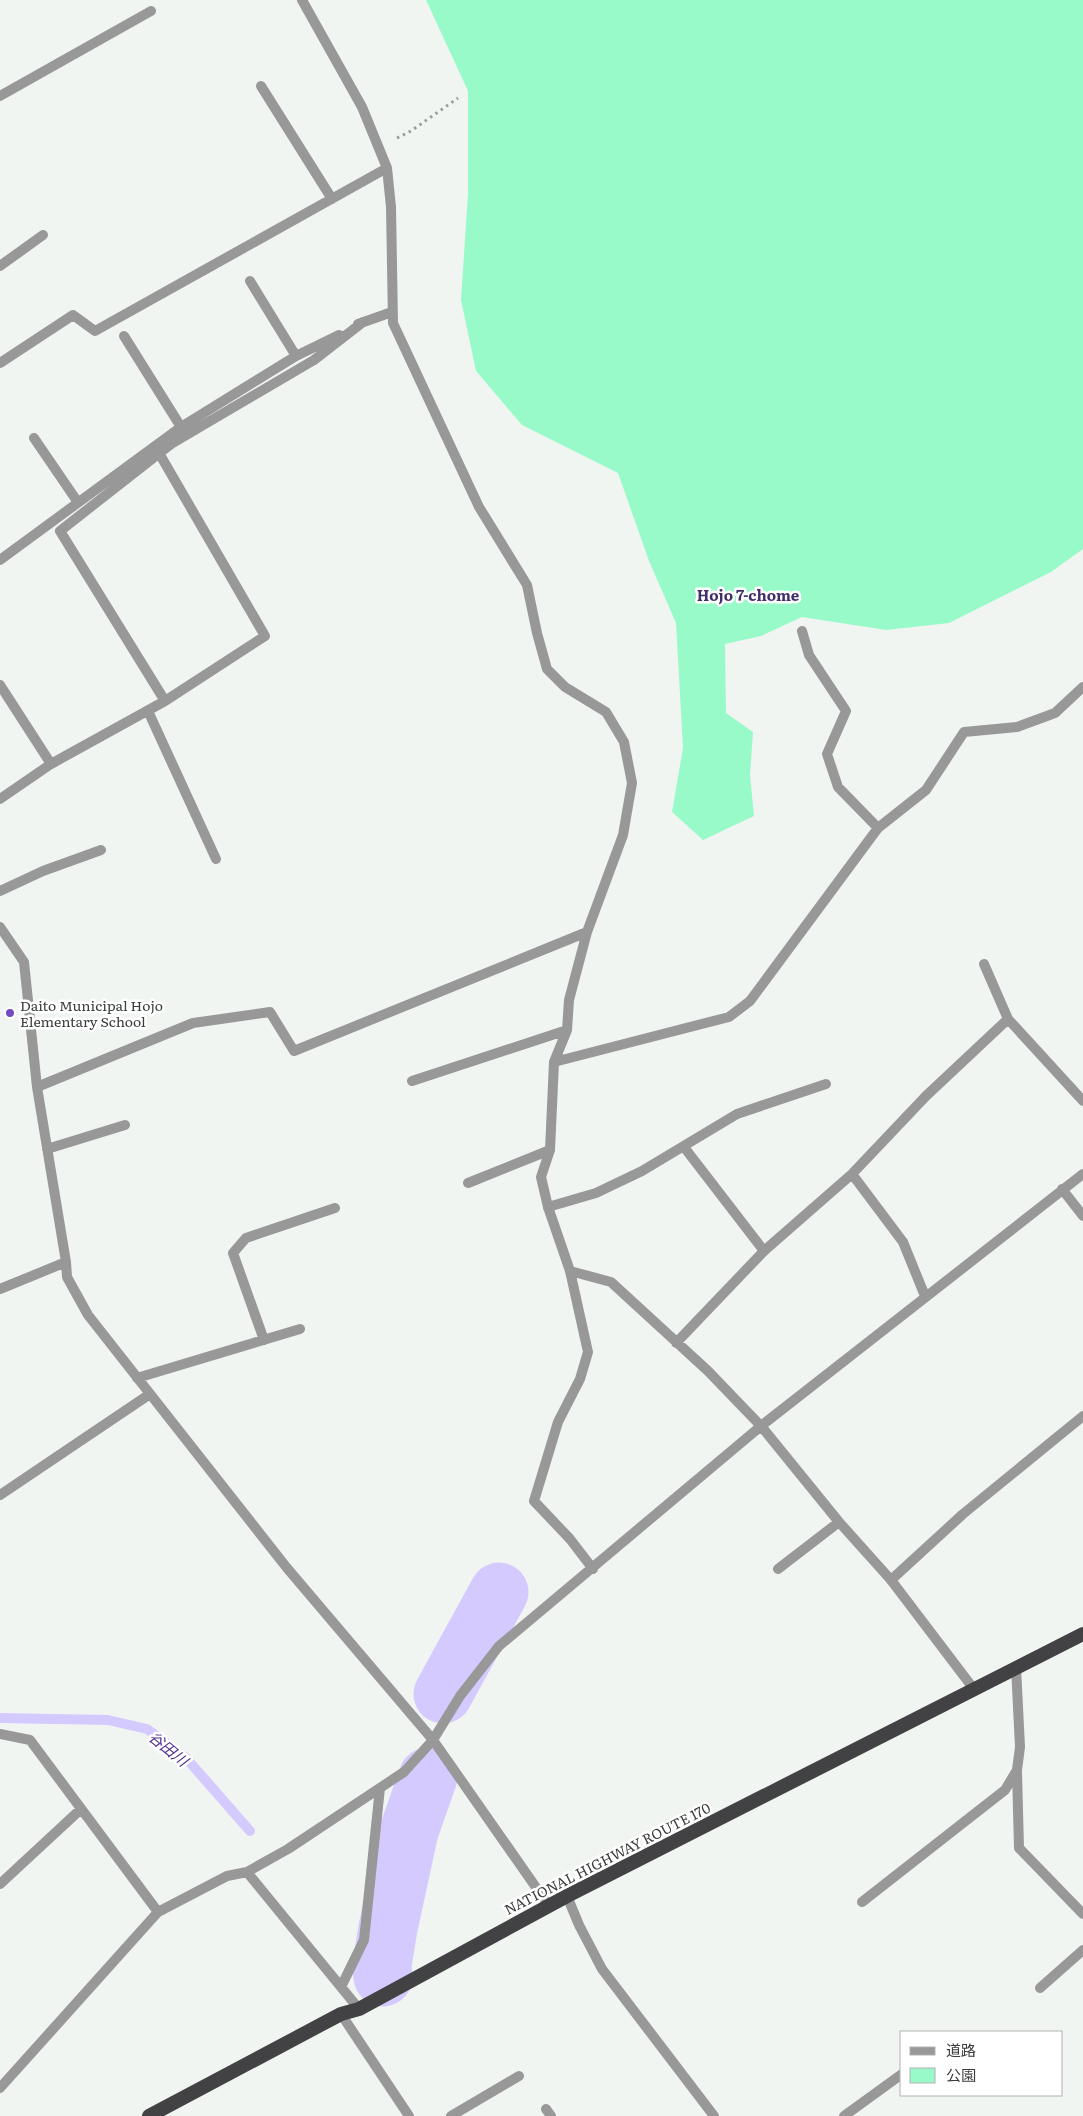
<svg xmlns="http://www.w3.org/2000/svg" width="1083" height="2116" font-family="Literata,'Noto Sans JP',serif">
  <style>
    .green { fill: #99fac9 }
    .lines { fill: none; stroke-linecap: round; stroke-linejoin: round }
    .stream { stroke: #d5cafe; stroke-width: 10 }
    .river { stroke: #d5cafe; stroke-width: 59 }
    .path { stroke: #9a9d9b; stroke-width: 3; stroke-dasharray: 2.5 4; stroke-linecap: butt }
    .service { stroke: #989899; stroke-width: 10 }
    .minor { stroke: #989899; stroke-width: 10 }
    .trunk { stroke: #424244; stroke-width: 14 }
    .poi-dot { fill: #724bc4; stroke: #fff; stroke-width: 2 }
    .labels { text-anchor: middle; dominant-baseline: central; stroke-width: 5; stroke-linejoin: round; paint-order: stroke }
    .poi-label { font-size: 14px; fill: #3b3d3c; stroke: #fff; text-anchor: start }
    .street-label { font-size: 14px; fill: #3b3d3c; stroke: #fff }
    .neighbourhood-label { font-size: 15px; font-weight: bold; fill: #412f6b; stroke: #fff }
    .water-label { font-size: 15px; font-style: italic; fill: #4f2e8e; stroke: #fff }
  </style>
  <rect width="100%" height="100%" fill="#f1f5f2"/>
  <path class="green" d="M 426,0 L 1083,0 L 1083,549 L 1051,572 L 949,623 L 886,630 L 802,617 L 761,636 L 725,644 L 726,713 L 753,732 L 750,775 L 754,816 L 703,840 L 672,812 L 683,748 L 676,623 L 649,561 L 618,473 L 522,425 L 476,371 L 461,300 L 468,194 L 468,91 Z"/>
  <g class="lines">
    <path class="stream" d="M 0,1718 L 108,1720 L 147,1729 L 186,1758 L 250,1831"/>
    <path class="river" d="M 443,1694 L 499,1592
      M 383,1977 L 382,1965 L 388,1928 L 409,1831 L 428,1777"/>
    <path class="path" d="M 397,138 L 411,131 L 458,98"/>
    <path class="service" d="M 684,1147 L 764,1251
      M 548,1207 L 596,1193 L 642,1171 L 737,1114 L 826,1084
      M 891,1580 L 963,1514 L 1083,1416"/>
    <path class="minor" d="M 302,0 L 362,107 L 387,168 L 391,207 L 393,323 L 479,507 L 527,585 L 537,633 L 547,669 L 565,687 L 606,712 L 624,742 L 632,783 L 623,835 L 587,932 L 569,1000 L 567,1030 L 554,1062 L 550,1150 L 541,1177 L 548,1207 L 570,1271 L 588,1352 L 580,1379 L 558,1422 L 534,1501 L 570,1539 L 593,1569
      M 261,86 L 332,199
      M 0,96 L 151,11
      M 0,266 L 43,235
      M 250,281 L 296,356
      M 358,324 L 392,312
      M 124,336 L 181,427
      M 0,363 L 73,315 L 95,331 L 387,168
      M 34,438 L 77,501
      M 0,560 L 181,427 L 296,356 L 339,335
      M 802,631 L 809,655 L 846,711 L 827,754 L 838,787 L 878,828
      M 0,685 L 51,764
      M 165,701 L 60,531 L 171,444 L 314,360 L 363,322
      M 148,711 L 216,859
      M 0,799 L 51,764 L 165,701 L 265,636 L 159,453
      M 0,891 L 43,871 L 101,850
      M 0,927 L 24,962 L 37,1087 L 66,1262 L 67,1277 L 88,1315 L 287,1568 L 433,1740 L 549,1906
      M 984,964 L 1008,1019 L 1083,1101
      M 554,1062 L 729,1017 L 750,1001 L 878,828 L 926,790 L 964,732 L 1017,727 L 1055,713 L 1083,687
      M 412,1081 L 567,1030
      M 37,1087 L 193,1023 L 270,1012 L 294,1051 L 587,932
      M 47,1149 L 125,1125
      M 852,1174 L 903,1242 L 925,1296
      M 468,1183 L 550,1150
      M 1062,1189 L 1083,1216
      M 570,1271 L 611,1282 L 708,1371 L 761,1426 L 839,1522 L 891,1580 L 973,1688
      M 0,1289 L 66,1262
      M 264,1340 L 233,1253 L 246,1238 L 335,1208
      M 676,1343 L 764,1251 L 852,1174 L 926,1096 L 1008,1019
      M 137,1378 L 300,1329
      M 0,1495 L 150,1394
      M 778,1569 L 839,1522
      M 0,1734 L 30,1740 L 158,1912
      M 1017,1772 L 1019,1848 L 1083,1914
      M 247,1872 L 359,2009
      M 0,1884 L 81,1809
      M 567,1896 L 579,1925 L 602,1969 L 714,2116
      M 862,1902 L 1005,1790 L 1017,1770 L 1020,1747 L 1016,1667
      M 341,1987 L 364,1940 L 380,1788
      M 1040,1988 L 1083,1950
      M 341,2014 L 409,2116
      M 0,2088 L 158,1912 L 227,1876 L 247,1872 L 288,1849 L 404,1772 L 433,1740 L 460,1696 L 499,1646 L 761,1426 L 1083,1174
      M 546,2109 L 551,2116
      M 451,2116 L 519,2076
      M 844,2116 L 902,2074"/>
    <path class="trunk" d="M 149,2116 L 341,2014 L 359,2009 L 567,1896 L 1083,1634"/>
  </g>
  <circle class="poi-dot" cx="10" cy="1013" r="5"/>
  <g class="labels">
    <g class="poi-label">
      <text x="20" y="1005">Daito Municipal Hojo<tspan x="20" dy="16">Elementary School</tspan></text>
    </g>
    <g class="street-label">
      <text transform="translate(607 1858) rotate(-27)">NATIONAL HIGHWAY ROUTE 170</text>
    </g>
    <g class="neighbourhood-label">
      <text x="748" y="594">Hojo 7-chome</text>
    </g>
    <g class="water-label">
      <text transform="translate(169 1748) rotate(39)">谷田川</text>
    </g>
  </g>
  <rect x="900" y="2031" width="162" height="65" fill="#ffffff" stroke="#b1b1b1"/>
  <rect x="910" y="2047" width="25" height="8" fill="#989899" stroke="#b1b1b1"/>
  <text x="946" y="2056" font-size="15" fill="#3b3d3c">道路</text>
  <rect x="910" y="2068" width="25" height="15" fill="#99fac9" stroke="#b1b1b1"/>
  <text x="946" y="2081" font-size="15" fill="#3b3d3c">公園</text>
</svg>
